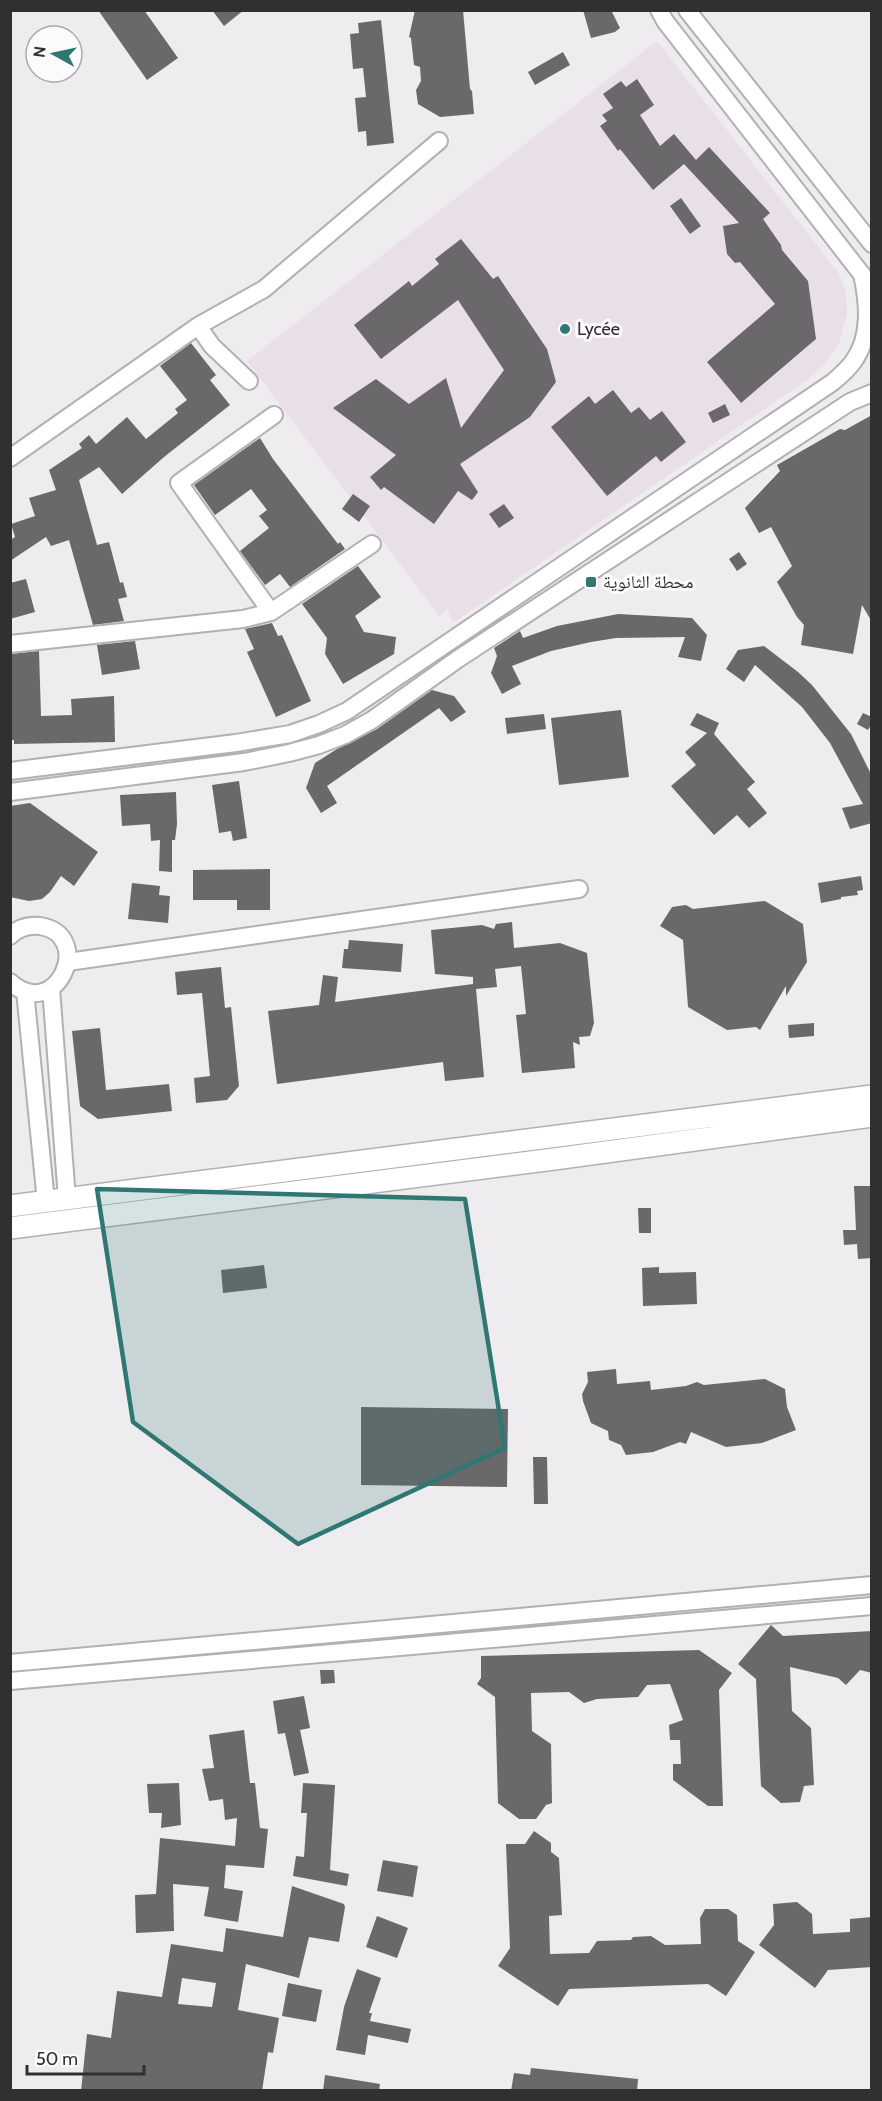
<svg xmlns="http://www.w3.org/2000/svg" width="882" height="2101" font-family="Cabin,'Noto Naskh Arabic',sans-serif">
  <style>
    .built { fill: #e8dfe8 }
    .building { fill: #6a686b; fill-rule: evenodd }
    .lines { fill: none; stroke-linecap: round; stroke-linejoin: round }
    .minor-casing { stroke: #b2b0b2; stroke-width: 20 }
    .major-casing { stroke: #b2b0b2; stroke-width: 24 }
    .minor { stroke: #fff; stroke-width: 16 }
    .major { stroke: #fff; stroke-width: 21 }
    .marked { fill: #2e7773; fill-opacity: 0.2; stroke: #2e7773; stroke-width: 4.5; stroke-linejoin: round }
    .poi-dot { fill: #2e7773; stroke: #fcfafd; stroke-width: 2 }
    .labels { text-anchor: middle; dominant-baseline: central; stroke-width: 6; stroke-linejoin: round; paint-order: stroke }
    .poi-label { font-size: 18px; fill: #313031; stroke: #fcfafd; text-anchor: start }
  </style>
  <rect width="100%" height="100%" fill="#efecef"/>
  <path class="built" d="M 657,41 L 838,272 L 846,293 L 847,315 L 839,343 L 825,364 L 807,380 L 453,623 L 447,609 L 440,617 L 247,361 Z"/>
  <path class="building" d="M 98,10 L 144,10 L 178,58 L 147,80 Z
    M 212,10 L 244,10 L 224,26 Z
    M 415,10 L 463,10 L 470,89 L 472,91 L 474,114 L 440,117 L 418,104 L 416,90 L 421,81 L 420,67 L 414,65 L 411,38 L 409,37 Z
    M 583,10 L 611,10 L 620,28 L 615,32 L 591,38 Z
    M 381,20 L 394,143 L 367,146 L 366,131 L 358,132 L 355,98 L 366,97 L 363,68 L 353,69 L 350,34 L 359,33 L 358,23 Z
    M 563,52 L 570,65 L 535,85 L 528,72 Z
    M 637,79 L 654,105 L 640,115 L 660,146 L 674,134 L 696,160 L 709,147 L 770,213 L 763,219 L 781,245 L 782,250 L 808,281 L 816,339 L 741,403 L 707,362 L 775,304 L 740,262 L 735,263 L 727,254 L 723,226 L 739,223 L 684,164 L 653,190 L 620,149 L 618,151 L 600,126 L 607,121 L 602,115 L 613,108 L 603,94 L 621,81 L 626,87 Z
    M 681,198 L 701,226 L 690,234 L 670,206 Z
    M 461,239 L 493,279 L 498,276 L 547,349 L 556,382 L 530,417 L 460,464 L 478,492 L 472,500 L 458,491 L 434,524 L 384,487 L 381,490 L 370,477 L 396,455 L 333,408 L 376,379 L 409,404 L 446,378 L 461,428 L 504,370 L 458,300 L 381,359 L 354,325 L 409,281 L 412,286 L 439,264 L 435,259 Z
    M 191,343 L 216,375 L 210,380 L 230,405 L 164,457 L 122,494 L 99,467 L 79,480 L 97,545 L 109,542 L 120,583 L 123,582 L 127,597 L 118,599 L 124,621 L 93,625 L 69,540 L 51,546 L 46,537 L 10,561 L 10,540 L 15,537 L 11,524 L 35,516 L 29,498 L 56,490 L 49,470 L 82,448 L 79,444 L 89,435 L 96,444 L 127,417 L 146,439 L 178,413 L 175,409 L 187,400 L 160,366 Z
    M 613,390 L 631,413 L 639,407 L 650,420 L 662,411 L 686,442 L 661,462 L 656,456 L 607,496 L 551,427 L 589,396 L 595,404 Z
    M 725,404 L 730,415 L 713,423 L 708,413 Z
    M 872,415 L 872,622 L 862,605 L 853,654 L 801,645 L 804,625 L 797,617 L 777,582 L 792,566 L 771,527 L 759,533 L 745,508 L 780,471 L 777,465 L 840,429 L 845,430 Z
    M 260,438 L 273,459 L 338,544 L 340,542 L 345,549 L 290,587 L 280,574 L 265,585 L 240,551 L 269,528 L 259,516 L 267,510 L 251,489 L 215,515 L 194,485 Z
    M 353,494 L 370,506 L 359,522 L 342,509 Z
    M 504,504 L 514,518 L 499,528 L 489,514 Z
    M 739,552 L 747,564 L 737,571 L 729,559 Z
    M 358,566 L 381,597 L 355,616 L 364,632 L 396,637 L 394,654 L 343,684 L 325,654 L 327,638 L 302,604 Z
    M 26,579 L 35,612 L 10,619 L 10,583 Z
    M 618,614 L 692,618 L 707,635 L 701,661 L 678,657 L 685,637 L 616,638 L 591,642 L 551,651 L 512,666 L 521,684 L 502,694 L 491,673 L 497,656 L 494,648 L 520,631 L 523,638 L 557,626 Z
    M 272,623 L 278,636 L 282,635 L 311,701 L 276,717 L 247,652 L 254,649 L 245,629 Z
    M 135,641 L 140,669 L 102,675 L 97,645 Z
    M 764,646 L 798,672 L 812,685 L 851,734 L 872,776 L 872,823 L 850,829 L 842,808 L 863,804 L 830,743 L 802,707 L 755,665 L 744,682 L 726,669 L 738,650 Z
    M 39,651 L 41,716 L 72,715 L 71,699 L 114,696 L 115,742 L 14,744 L 14,740 L 10,740 L 10,654 Z
    M 432,690 L 454,696 L 466,712 L 451,722 L 439,708 L 327,786 L 337,803 L 321,813 L 306,788 L 315,763 L 337,749 L 377,729 Z
    M 621,710 L 629,777 L 559,785 L 551,718 Z
    M 697,713 L 719,723 L 714,734 L 755,782 L 747,789 L 767,813 L 749,828 L 737,815 L 714,835 L 671,786 L 696,765 L 685,752 L 707,733 L 690,725 Z
    M 863,713 L 872,717 L 872,723 L 868,730 L 857,724 Z
    M 544,714 L 546,729 L 507,734 L 505,718 Z
    M 239,781 L 247,838 L 233,841 L 231,831 L 219,833 L 212,785 Z
    M 176,792 L 177,824 L 175,840 L 172,840 L 172,872 L 159,871 L 160,840 L 151,841 L 150,824 L 122,826 L 120,795 Z
    M 30,803 L 98,852 L 74,886 L 61,876 L 50,892 L 42,899 L 29,901 L 10,897 L 10,806 Z
    M 270,869 L 270,910 L 237,910 L 237,900 L 193,900 L 193,870 Z
    M 861,876 L 863,890 L 857,891 L 858,895 L 841,897 L 841,899 L 821,903 L 818,883 Z
    M 132,883 L 160,886 L 159,895 L 170,896 L 168,923 L 128,919 Z
    M 765,901 L 803,924 L 807,962 L 786,996 L 786,986 L 760,1030 L 756,1027 L 727,1030 L 688,1007 L 683,940 L 660,926 L 672,907 L 686,905 L 693,909 Z
    M 512,922 L 514,948 L 560,943 L 587,953 L 594,1023 L 590,1036 L 579,1037 L 580,1045 L 573,1042 L 575,1068 L 522,1073 L 516,1015 L 526,1014 L 521,966 L 495,969 L 497,987 L 476,989 L 484,1077 L 445,1081 L 443,1062 L 277,1084 L 268,1011 L 319,1005 L 323,975 L 338,977 L 335,1002 L 473,984 L 473,977 L 435,974 L 431,930 L 482,925 L 494,929 L 496,924 Z
    M 349,940 L 403,944 L 401,972 L 342,968 L 344,949 L 348,949 Z
    M 221,967 L 225,1008 L 231,1007 L 239,1086 L 227,1100 L 196,1103 L 194,1078 L 210,1076 L 202,993 L 177,995 L 175,972 Z
    M 814,1023 L 814,1036 L 789,1038 L 788,1025 Z
    M 100,1028 L 106,1090 L 169,1084 L 172,1111 L 98,1119 L 80,1106 L 72,1031 Z
    M 854,1186 L 872,1186 L 872,1258 L 858,1259 L 857,1244 L 844,1245 L 843,1230 L 856,1230 Z
    M 638,1208 L 651,1208 L 651,1233 L 639,1233 Z
    M 264,1265 L 267,1288 L 223,1293 L 221,1270 Z
    M 659,1267 L 659,1273 L 696,1272 L 697,1304 L 643,1306 L 642,1268 Z
    M 616,1369 L 617,1384 L 650,1381 L 651,1390 L 686,1386 L 697,1382 L 704,1385 L 765,1379 L 785,1389 L 787,1407 L 796,1430 L 762,1443 L 726,1447 L 691,1432 L 686,1444 L 680,1442 L 653,1452 L 626,1455 L 621,1445 L 609,1440 L 608,1431 L 591,1423 L 583,1401 L 582,1394 L 588,1382 L 587,1372 Z
    M 361,1407 L 508,1409 L 507,1487 L 361,1485 Z
    M 533,1457 L 547,1457 L 548,1504 L 534,1504 Z
    M 771,1625 L 783,1636 L 872,1631 L 872,1673 L 860,1670 L 846,1685 L 838,1678 L 790,1667 L 792,1711 L 811,1728 L 814,1785 L 804,1786 L 800,1802 L 781,1803 L 761,1786 L 756,1679 L 738,1664 Z
    M 699,1650 L 732,1673 L 719,1690 L 723,1806 L 708,1806 L 673,1780 L 673,1764 L 681,1764 L 680,1740 L 670,1740 L 669,1725 L 683,1720 L 670,1684 L 647,1685 L 638,1697 L 597,1699 L 584,1703 L 569,1692 L 531,1693 L 532,1731 L 551,1744 L 552,1803 L 546,1805 L 536,1819 L 519,1819 L 498,1803 L 495,1697 L 477,1684 L 481,1678 L 481,1656 Z
    M 320,1670 L 334,1670 L 335,1683 L 321,1684 Z
    M 304,1696 L 310,1728 L 300,1730 L 309,1773 L 294,1776 L 285,1733 L 278,1734 L 273,1701 Z
    M 244,1730 L 250,1783 L 255,1783 L 260,1828 L 268,1829 L 264,1868 L 226,1865 L 224,1888 L 243,1891 L 238,1922 L 204,1916 L 209,1887 L 173,1884 L 174,1931 L 136,1933 L 135,1895 L 156,1894 L 160,1838 L 235,1846 L 237,1818 L 225,1820 L 223,1799 L 209,1801 L 202,1769 L 214,1768 L 209,1735 Z
    M 179,1783 L 181,1825 L 161,1828 L 162,1813 L 149,1813 L 147,1784 Z
    M 303,1783 L 335,1785 L 330,1870 L 349,1874 L 347,1886 L 293,1876 L 296,1856 L 304,1857 L 307,1813 L 301,1813 Z
    M 534,1831 L 551,1843 L 551,1852 L 559,1858 L 562,1915 L 549,1916 L 550,1954 L 589,1953 L 597,1941 L 631,1940 L 633,1937 L 651,1936 L 665,1945 L 701,1944 L 700,1918 L 705,1909 L 728,1909 L 737,1915 L 738,1941 L 755,1952 L 726,1996 L 708,1984 L 569,1989 L 558,2006 L 498,1966 L 510,1948 L 506,1844 L 525,1844 Z
    M 383,1860 L 418,1866 L 413,1897 L 377,1891 Z
    M 292,1886 L 344,1904 L 345,1907 L 339,1942 L 309,1937 L 299,1978 L 246,1964 L 238,2010 L 279,2018 L 273,2053 L 268,2052 L 262,2091 L 120,2091 L 108,2089 L 107,2091 L 81,2091 L 87,2034 L 111,2038 L 117,1991 L 162,1997 L 171,1944 L 223,1952 L 226,1928 L 283,1937 ZM 182,1978 L 216,1983 L 212,2007 L 178,2004 Z
    M 797,1902 L 812,1914 L 813,1934 L 850,1932 L 850,1919 L 872,1917 L 872,1967 L 828,1970 L 815,1988 L 759,1945 L 774,1925 L 773,1904 Z
    M 377,1916 L 408,1928 L 397,1958 L 366,1947 Z
    M 357,1969 L 381,1978 L 369,2013 L 372,2013 L 370,2021 L 411,2029 L 408,2043 L 368,2035 L 365,2055 L 336,2050 L 344,2007 Z
    M 288,1983 L 322,1990 L 316,2022 L 282,2016 Z
    M 531,2068 L 638,2079 L 637,2091 L 511,2091 L 514,2073 L 530,2075 Z
    M 325,2075 L 380,2084 L 379,2091 L 323,2091 Z"/>
  <g class="lines">
    <g class="minor-casing">
      <path id="minor" d="M 659,10 L 665,21 L 867,281
        M 687,10 L 872,244
        M 198,326 L 264,289 L 439,141
        M 10,458 L 198,326 L 212,346 L 249,381
        M 271,612 L 179,483 L 274,415
        M 10,644 L 243,619 L 271,612 L 372,544
        M 10,771 L 236,743 L 290,734 L 319,724 L 347,711 L 833,382 C 840,376 848,369 853,362 C 872,336 868,302 862,274
        M 10,792 L 244,762 L 289,753 L 319,745 L 345,735 L 372,720 L 458,659 L 850,402 L 872,393
        M 10,936 C 18,928 29,925 40,926 C 96,935 56,1024 10,982
        M 68,962 L 579,889
        M 51,988 L 67,1199
        M 25,991 L 46,1202
        M 10,1663 L 872,1585
        M 10,1681 L 872,1606"/>
    </g>
    <g class="major-casing">
      <path id="major" d="M 10,1206 L 872,1096
        M 10,1228 L 554,1159 L 872,1116"/>
    </g>
    <use href="#minor" class="minor"/>
    <use href="#major" class="major"/>
  </g>
  <path class="marked" d="M 97,1189 L 465,1199 L 505,1448 L 298,1544 L 133,1422 Z"/>
  <g class="poi-dot">
    <circle cx="565" cy="329" r="6"/>
    <rect x="585" y="576" width="12" height="12" rx="3"/>
  </g>
  <g class="labels">
    <g class="poi-label">
      <text x="577" y="329">Lycée</text>
      <text x="603" y="582">محطة الثانوية</text>
    </g>
  </g>
  <rect width="882" height="2101" fill="none" stroke="#313031" stroke-width="24"/>
  <g transform="translate(54 54) rotate(278)"><circle r="28" fill="#fcfafd" stroke="#aba9ab" stroke-width="1.5"/>
  <path d="M0-4.5L10 22L0 15L-10 22Z" fill="#2e7773"/>
  <text y="-9" font-size="16" font-weight="bold" text-anchor="middle" fill="#313031">N</text>
  </g>
  <path d="M27 2065v9h117v-9" fill="none" stroke="#313031" stroke-width="3"/>
  <text x="36" y="2065" font-size="18" fill="#313031" stroke="#fcfafd" stroke-width="4.5" paint-order="stroke">50 m</text>
</svg>
